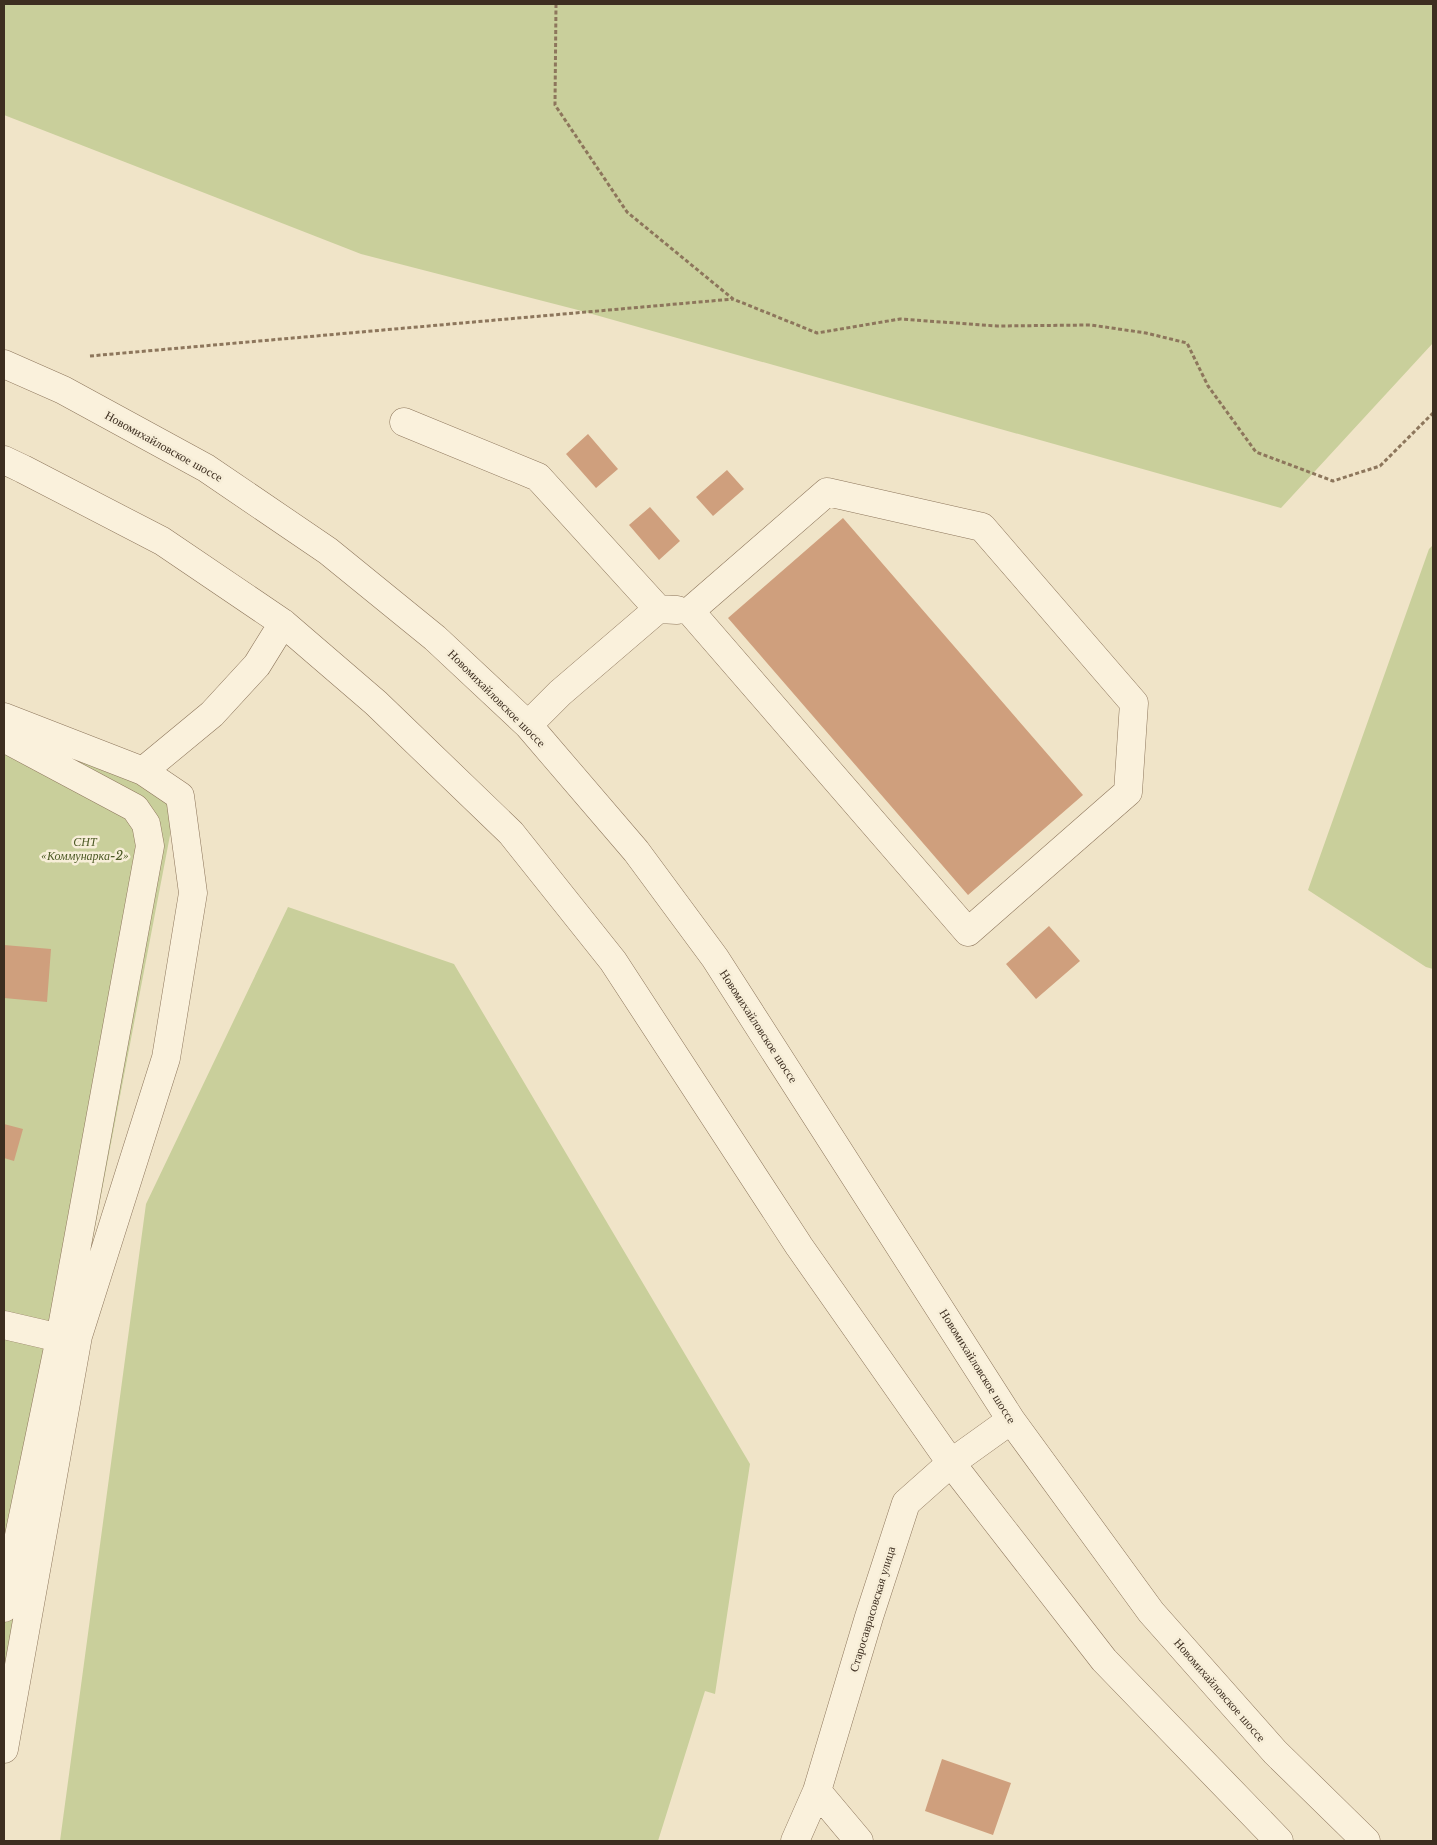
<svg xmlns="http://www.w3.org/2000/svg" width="1437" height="1845" font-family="'Libre Baskerville',serif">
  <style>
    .green { fill: #c9cf9b }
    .building { fill: #cf9f7d }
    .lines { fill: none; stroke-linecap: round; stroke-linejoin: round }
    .minor-casing { stroke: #8d765c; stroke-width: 29 }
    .path { stroke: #8d765c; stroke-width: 3; stroke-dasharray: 4 2.5; stroke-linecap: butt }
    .minor { stroke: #faf1dc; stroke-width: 28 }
    .labels { text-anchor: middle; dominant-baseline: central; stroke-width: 5; stroke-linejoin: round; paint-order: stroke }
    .street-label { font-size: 12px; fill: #3d2e20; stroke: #f7eed8 }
    .park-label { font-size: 12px; font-style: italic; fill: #4d5a26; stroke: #f7eed8 }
  </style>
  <rect width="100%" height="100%" fill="#f0e4c8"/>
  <path class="green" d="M 4,4 L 1433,4 L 1433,343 L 1281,508 L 578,310 L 361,254 L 4,115 Z
    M 1433,545 L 1433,969 L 1426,967 L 1308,890 L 1429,549 Z
    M 4,714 L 176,804 L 4,1702 Z
    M 288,907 L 454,964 L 750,1464 L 715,1694 L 705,1691 L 658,1841 L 60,1841 L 146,1204 Z"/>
  <path class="building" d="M 588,434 L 618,469 L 596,488 L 566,454 Z
    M 727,470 L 744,489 L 713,516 L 696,497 Z
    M 650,507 L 680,541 L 659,560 L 629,525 Z
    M 843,518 L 1083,795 L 968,895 L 728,618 Z
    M 1049,926 L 1080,961 L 1036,999 L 1006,964 Z
    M 4,945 L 51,949 L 47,1002 L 4,998 Z
    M 4,1124 L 23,1129 L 14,1161 L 4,1158 Z
    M 942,1759 L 1011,1783 L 993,1835 L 925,1811 Z"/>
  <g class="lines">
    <g class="minor-casing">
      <path id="minor" d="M 4,364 L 63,390 L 206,468 L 328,551 L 435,638 L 528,725 L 636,851 L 715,958 L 1011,1420 L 1151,1612 L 1275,1752 L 1366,1841
        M 404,422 L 538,477 L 658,609
        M 4,460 L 23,469 L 162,541 L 283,623 L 376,703 L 511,833 L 613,961 L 799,1246 L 951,1463 L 1104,1660 L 1279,1841
        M 827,492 L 982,527 L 1134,703 L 1128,792 L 968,932 L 690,611 Z
        M 4,717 L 143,771 L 180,796 L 193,893 L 166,1058 L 78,1336 L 4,1749
        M 528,725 L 560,693 L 658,609 L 677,610
        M 4,738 L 135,808 L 146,824 L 150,846 L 60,1338 L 4,1608
        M 143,771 L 212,714 L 257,665 L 283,623
        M 4,1325 L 60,1338
        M 817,1791 L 859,1841
        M 795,1841 L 817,1791 L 869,1617 L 906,1503 L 951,1463 L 1011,1420"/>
    </g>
    <path class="path" d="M 556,4 L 555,105 L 627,212 L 733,299 L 817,333 L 900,319 L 997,326 L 1091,325 L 1146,333 L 1187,343 L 1208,386 L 1256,452 L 1333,481 L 1380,466 L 1433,413
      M 90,356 L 733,299"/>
    <use href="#minor" class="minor"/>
  </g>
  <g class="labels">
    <g class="street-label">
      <text transform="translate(164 446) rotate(29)">Новомихайловское шоссе</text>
      <text transform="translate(497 698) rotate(45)">Новомихайловское шоссе</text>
      <text transform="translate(759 1026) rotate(57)">Новомихайловское шоссе</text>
      <text transform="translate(978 1366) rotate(58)">Новомихайловское шоссе</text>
      <text transform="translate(872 1609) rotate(-73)">Старосаврасовская улица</text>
      <text transform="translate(1220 1690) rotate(49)">Новомихайловское шоссе</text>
    </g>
    <g class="park-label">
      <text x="85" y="841">СНТ<tspan x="85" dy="14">«Коммунарка-2»</tspan></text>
    </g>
  </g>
  <rect width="1437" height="1845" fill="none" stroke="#3d2e20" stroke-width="10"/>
</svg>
